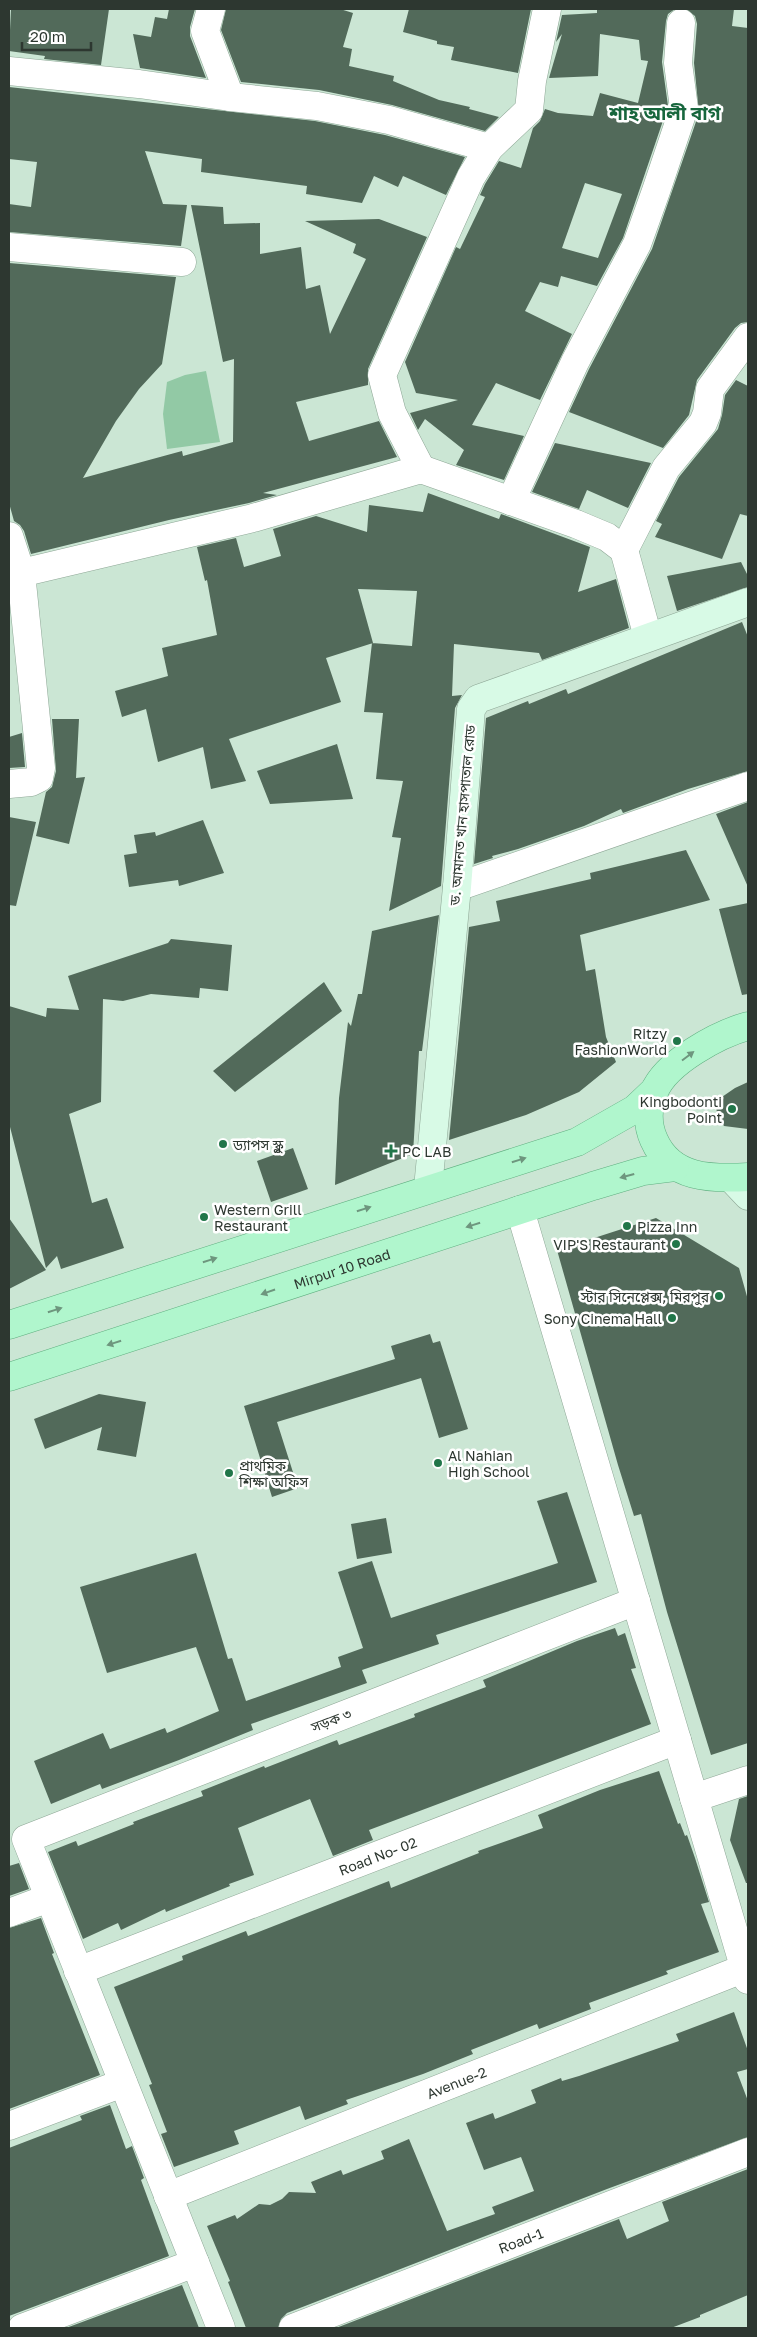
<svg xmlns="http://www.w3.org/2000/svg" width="757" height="2337" font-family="'Golos Text','Noto Sans Bengali',sans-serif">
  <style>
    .green { fill: #92c9a5 }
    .building { fill: #526a5a; fill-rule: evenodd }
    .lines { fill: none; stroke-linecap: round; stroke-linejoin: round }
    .street-casing { stroke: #8ea796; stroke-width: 29 }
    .secondary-casing { stroke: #8ea796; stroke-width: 29 }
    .primary-casing { stroke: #60af80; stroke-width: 29 }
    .street { stroke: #fff; stroke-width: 28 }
    .secondary { stroke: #d8fae6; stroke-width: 28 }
    .primary { stroke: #b0f6cd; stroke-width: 28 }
    .oneway { fill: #6e967e }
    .poi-dot { fill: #217649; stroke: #fff; stroke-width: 2 }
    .labels { text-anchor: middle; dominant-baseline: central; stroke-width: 5; stroke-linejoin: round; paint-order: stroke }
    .street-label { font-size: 14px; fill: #2d3730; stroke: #fff }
    .poi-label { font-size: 14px; fill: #2d3730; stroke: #fff; text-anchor: start }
    .district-label { font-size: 19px; font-weight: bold; fill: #17663d; stroke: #fff }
  </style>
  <rect width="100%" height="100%" fill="#cbe6d4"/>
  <path class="green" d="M 206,371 L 220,442 L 167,449 L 163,414 L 167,382 L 185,375 Z"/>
  <path class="building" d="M 11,9 L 109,9 L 101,65 L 44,59 L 45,56 L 9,51 Z
    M 169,9 L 195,9 L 190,27 L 190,36 L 206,78 L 140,68 L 133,34 L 151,37 L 155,17 L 167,19 Z
    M 226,9 L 340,9 L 353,13 L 343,47 L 352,49 L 349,66 L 394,76 L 393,81 L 439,100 L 470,107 L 469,109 L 499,117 L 485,131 L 392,105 L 319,90 L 241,82 L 221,30 Z
    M 409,9 L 531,9 L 518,73 L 451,60 L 454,47 L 437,44 L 437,41 L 403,32 Z
    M 597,9 L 675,9 L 668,14 L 666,21 L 662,62 L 668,106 L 623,238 L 597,286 L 561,276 L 558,287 L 540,282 L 525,311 L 572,334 L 540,400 L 496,383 L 472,425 L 524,436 L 504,480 L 456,465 L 464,450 L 425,419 L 418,430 L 410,413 L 458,400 L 416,393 L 405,362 L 456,247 L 460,249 L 485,197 L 480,195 L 485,184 L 499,161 L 521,168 L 533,128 L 540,121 L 545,109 L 558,113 L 593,116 L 600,93 L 638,103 L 648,61 L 641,60 L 639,40 L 600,34 L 598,76 L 549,78 L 562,34 L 556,42 L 562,15 L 597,13 ZM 585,183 L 622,194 L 598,258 L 562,248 Z
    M 686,9 L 734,9 L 732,26 L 748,28 L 748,322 L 741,323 L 735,328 L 697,380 L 689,415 L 663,448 L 569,412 L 589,369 L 652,249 L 699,113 L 694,63 L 697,24 L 695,16 Z
    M 9,87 L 315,121 L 385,135 L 465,157 L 446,195 L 403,176 L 398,187 L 374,176 L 362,203 L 306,194 L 307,186 L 201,172 L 202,159 L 145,151 L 163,204 L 187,205 L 181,246 L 9,232 L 9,204 L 31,207 L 37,162 L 9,159 Z
    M 191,205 L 223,207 L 224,224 L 260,223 L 260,254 L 301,247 L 306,289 L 320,285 L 330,334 L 366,259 L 353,253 L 356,244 L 305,221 L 379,219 L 427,237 L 368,369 L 368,385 L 296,402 L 309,441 L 379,421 L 397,457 L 263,493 L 277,495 L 249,503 L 169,520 L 31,554 L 24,531 L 20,525 L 14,521 L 9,503 L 9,263 L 176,277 L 162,364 L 139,389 L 116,421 L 83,478 L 182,451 L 183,456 L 233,442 L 234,359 L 223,362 Z
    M 736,380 L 748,386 L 748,516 L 740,514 L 722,559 L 655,537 L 662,524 L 656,521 L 679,477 L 718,429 L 722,415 L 725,395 Z
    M 555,443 L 651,463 L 628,508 L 587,490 L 579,509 L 532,492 Z
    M 428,493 L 499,519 L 501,514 L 590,547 L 578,592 L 616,579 L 629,628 L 542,660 L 539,653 L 454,644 L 452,696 L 462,695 L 455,708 L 441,886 L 389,911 L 401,838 L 392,837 L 403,781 L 376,779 L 383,713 L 364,712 L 372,643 L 412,646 L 417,591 L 358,589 L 373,643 L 326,658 L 341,702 L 229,739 L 246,781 L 211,789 L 203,747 L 158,762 L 146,709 L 122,717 L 115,691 L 168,676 L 162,648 L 217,635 L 207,580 L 205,581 L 197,547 L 236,538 L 244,567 L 281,556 L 273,529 L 316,516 L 367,532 L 369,505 L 423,512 Z
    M 741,562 L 748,576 L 748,587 L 677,611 L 667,576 Z
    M 742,622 L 748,637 L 748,771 L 688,789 L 623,813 L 621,809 L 584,826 L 518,849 L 492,856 L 493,858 L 474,864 L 486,718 L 528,701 L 529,704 L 566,689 L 568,694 Z
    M 52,719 L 79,719 L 76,778 L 85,777 L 69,844 L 36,836 L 46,792 L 52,787 L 56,771 Z
    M 22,733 L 25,767 L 9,768 L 9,737 Z
    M 337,744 L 353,799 L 270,804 L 257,771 Z
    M 748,802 L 748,887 L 716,814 Z
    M 9,817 L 36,822 L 16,906 L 9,905 Z
    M 203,820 L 224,873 L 179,886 L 178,880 L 129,887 L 124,855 L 137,853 L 134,835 L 155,832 L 156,836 Z
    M 686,850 L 710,900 L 580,935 L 586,971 L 595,969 L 606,1037 L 616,1062 L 579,1092 L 526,1115 L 449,1140 L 469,927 L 500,921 L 496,901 L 591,879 L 590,873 Z
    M 748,903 L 748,994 L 742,995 L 719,909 Z
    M 439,915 L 422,1051 L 419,1051 L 413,1154 L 335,1185 L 339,1098 L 348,1022 L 351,1026 L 358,994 L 362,994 L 372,931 Z
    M 171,939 L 232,945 L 228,991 L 200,988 L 199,998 L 151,994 L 123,1001 L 103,999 L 101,1102 L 69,1114 L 92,1203 L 107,1198 L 124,1248 L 61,1269 L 57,1256 L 46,1268 L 9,1123 L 9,1006 L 46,1017 L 47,1008 L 79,1010 L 68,976 L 168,943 Z
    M 324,982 L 342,1011 L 235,1092 L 213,1071 Z
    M 748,1082 L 748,1129 L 724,1126 L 717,1114 L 716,1105 L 719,1099 L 735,1088 Z
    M 293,1148 L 308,1189 L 271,1202 L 257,1161 Z
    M 9,1218 L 46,1270 L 9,1289 Z
    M 656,1218 L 739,1268 L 748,1300 L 748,1743 L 711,1755 L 667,1612 L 641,1514 L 634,1516 L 618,1465 L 557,1250 Z
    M 430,1334 L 433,1343 L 440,1341 L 468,1429 L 439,1438 L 421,1378 L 277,1422 L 298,1488 L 272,1497 L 244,1406 L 395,1359 L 391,1346 Z
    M 99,1394 L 146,1402 L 136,1457 L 97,1450 L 102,1427 L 45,1449 L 34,1419 Z
    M 567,1492 L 597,1582 L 436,1635 L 439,1644 L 362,1670 L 367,1683 L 251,1724 L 253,1730 L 179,1760 L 102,1789 L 100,1784 L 51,1804 L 34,1761 L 103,1733 L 110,1749 L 165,1728 L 167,1733 L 219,1711 L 196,1647 L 107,1673 L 80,1587 L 196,1553 L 228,1659 L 232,1658 L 246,1701 L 341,1667 L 338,1657 L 363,1648 L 338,1572 L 372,1561 L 391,1618 L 558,1563 L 537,1501 Z
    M 386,1518 L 392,1553 L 357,1559 L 351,1524 Z
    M 615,1628 L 618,1636 L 625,1633 L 636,1668 L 631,1669 L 651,1724 L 369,1830 L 373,1840 L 333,1856 L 310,1799 L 238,1828 L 254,1875 L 229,1884 L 230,1886 L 166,1912 L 165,1909 L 121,1930 L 118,1923 L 83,1939 L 48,1852 L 76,1841 L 78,1846 L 134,1824 L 133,1822 L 203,1796 L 201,1791 L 264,1766 L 265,1768 L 337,1740 L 339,1745 L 415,1717 L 414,1714 L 486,1687 L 483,1680 L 577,1641 Z
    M 659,1771 L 678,1824 L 680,1823 L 685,1836 L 687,1835 L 695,1858 L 709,1902 L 701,1904 L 719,1952 L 666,1971 L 668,1974 L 589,2003 L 591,2009 L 539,2029 L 537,2024 L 471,2050 L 473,2054 L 423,2074 L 346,2100 L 348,2104 L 305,2120 L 300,2106 L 234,2131 L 239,2144 L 174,2167 L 161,2134 L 167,2132 L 149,2085 L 152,2084 L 114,1987 L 183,1960 L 182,1956 L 246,1931 L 248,1936 L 389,1881 L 391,1888 L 479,1853 L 478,1851 L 543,1828 L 538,1815 L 600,1790 Z
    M 748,1796 L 748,1883 L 746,1883 L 730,1840 L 739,1799 Z
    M 19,1863 L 29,1889 L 9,1896 L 9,1866 Z
    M 41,1918 L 54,1953 L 52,1954 L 100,2075 L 9,2109 L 9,1928 Z
    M 734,2012 L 748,2051 L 748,2069 L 737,2072 L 748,2101 L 748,2137 L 607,2189 L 287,2313 L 281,2319 L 278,2328 L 246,2328 L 228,2282 L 230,2281 L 207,2226 L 235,2215 L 237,2219 L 259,2204 L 270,2205 L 282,2199 L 289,2192 L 316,2193 L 311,2182 L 341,2170 L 343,2175 L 384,2159 L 381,2151 L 409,2139 L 447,2231 L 495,2214 L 492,2207 L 534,2191 L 521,2157 L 484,2170 L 466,2123 L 493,2113 L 495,2119 L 536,2103 L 531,2090 L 561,2078 L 562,2081 L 579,2076 L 679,2041 L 676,2034 Z
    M 110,2105 L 126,2149 L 132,2146 L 144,2178 L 141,2180 L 169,2256 L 9,2316 L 9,2148 L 82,2120 L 80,2116 Z
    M 748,2169 L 748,2295 L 700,2315 L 700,2317 L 671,2328 L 336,2328 L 619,2219 L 627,2239 L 669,2221 L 662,2202 Z
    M 182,2285 L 199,2328 L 66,2328 Z"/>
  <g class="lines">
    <g class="street-casing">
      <g id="street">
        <path d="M 211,9 L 205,31 L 230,97"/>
        <path d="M 9,71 L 139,84 L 230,97 L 317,106 L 389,120 L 489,148"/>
        <path d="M 9,247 L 182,262"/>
        <path d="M 421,469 L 392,413 L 382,375 L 471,177 L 489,148 L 529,110 L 532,81 L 547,9"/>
        <path d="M 511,501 L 575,362 L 637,244 L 656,191 L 684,108 L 678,63 L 681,23"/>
        <path d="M 9,536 L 21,573"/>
        <path d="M 624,550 L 666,468 L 703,423 L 707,413 L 710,389 L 748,337"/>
        <path d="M 9,784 L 31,782 L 39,778 L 41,768 L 21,573 L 253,518 L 421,469 L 576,524 L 607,537 L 624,550 L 648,637"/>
        <path d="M 457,887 L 748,786"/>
        <path d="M 520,1210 L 748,1980"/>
        <path d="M 694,1798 L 748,1780"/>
        <path d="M 9,1913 L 49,1898"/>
        <path id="s1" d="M 78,1971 L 677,1740"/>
        <path d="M 9,2126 L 123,2083"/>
        <path id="s2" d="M 168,2196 L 745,1968"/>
        <path d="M 22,2328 L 195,2263"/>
        <path d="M 221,2328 L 26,1839 L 636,1601"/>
        <path id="s3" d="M 293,2328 L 748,2152"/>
      </g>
    </g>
    <g class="secondary-casing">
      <path id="secondary" d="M 731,1178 L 748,1196
        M 428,1188 L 457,887 L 471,709 L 478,699 L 748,602"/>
    </g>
    <g class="primary-casing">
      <g id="primary">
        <path d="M 748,1026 C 719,1034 666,1062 654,1092 C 647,1107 647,1125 654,1140 C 671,1179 711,1179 748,1177"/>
        <path d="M 9,1325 L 577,1142 L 635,1109 L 654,1091"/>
        <path id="s4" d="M 9,1377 L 593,1186 L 643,1171 L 675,1167"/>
      </g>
    </g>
    <use href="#street" class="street"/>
    <use href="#secondary" class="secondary"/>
    <use href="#primary" class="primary"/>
  </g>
  <defs><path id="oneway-solid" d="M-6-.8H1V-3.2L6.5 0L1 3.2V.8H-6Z" transform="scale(1.25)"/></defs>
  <g class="oneway">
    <use href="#oneway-solid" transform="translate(688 1056) rotate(-37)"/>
    <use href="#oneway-solid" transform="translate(519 1160) rotate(-17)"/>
    <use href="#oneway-solid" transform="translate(627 1176) rotate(165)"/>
    <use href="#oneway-solid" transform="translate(364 1209) rotate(-18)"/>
    <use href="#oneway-solid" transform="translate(473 1225) rotate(162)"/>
    <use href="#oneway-solid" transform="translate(210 1260) rotate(-18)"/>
    <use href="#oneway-solid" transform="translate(268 1292) rotate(161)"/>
    <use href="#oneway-solid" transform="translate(55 1310) rotate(-18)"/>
    <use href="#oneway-solid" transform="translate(114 1343) rotate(162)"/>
  </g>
  <g class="poi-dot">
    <circle cx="677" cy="1041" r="5"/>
    <circle cx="732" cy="1109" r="5"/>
    <circle cx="223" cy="1144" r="5"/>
    <path d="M388.5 1143.5h5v5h5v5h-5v5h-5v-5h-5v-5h5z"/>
    <circle cx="204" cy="1217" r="5"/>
    <circle cx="627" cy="1226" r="5"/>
    <circle cx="676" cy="1244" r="5"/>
    <circle cx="719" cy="1296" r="5"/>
    <circle cx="672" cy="1318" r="5"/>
    <circle cx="438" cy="1463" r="5"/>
    <circle cx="229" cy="1473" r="5"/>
  </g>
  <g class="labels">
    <g class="street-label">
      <text transform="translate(462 815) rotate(-85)">ড. আমানত খান হাসপাতাল রোড</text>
      <text stroke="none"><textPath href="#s4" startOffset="350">Mirpur 10 Road</textPath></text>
      <text transform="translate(331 1720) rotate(-21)">সড়ক ৩</text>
      <text stroke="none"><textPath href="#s1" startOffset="321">Road No- 02</textPath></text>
      <text stroke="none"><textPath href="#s2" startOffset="310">Avenue-2</textPath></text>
      <text stroke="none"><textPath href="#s3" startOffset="244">Road-1</textPath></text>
    </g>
    <g class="poi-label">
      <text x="667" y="1033" text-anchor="end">Ritzy<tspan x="667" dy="16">FashionWorld</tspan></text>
      <text x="722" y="1101" text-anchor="end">Kingbodonti<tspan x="722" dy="16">Point</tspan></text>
      <text x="233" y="1144">ড্যাপস স্কুল</text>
      <text x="402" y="1151">PC LAB</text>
      <text x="214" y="1209">Western Grill<tspan x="214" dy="16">Restaurant</tspan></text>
      <text x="637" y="1226">Pizza Inn</text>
      <text x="666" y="1244" text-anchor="end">VIP'S Restaurant</text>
      <text x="709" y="1296" text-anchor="end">স্টার সিনেপ্লেক্স, মিরপুর</text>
      <text x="662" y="1318" text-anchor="end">Sony Cinema Hall</text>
      <text x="448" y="1455">Al Nahian<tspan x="448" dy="16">High School</tspan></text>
      <text x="239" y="1465">প্রাথমিক<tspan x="239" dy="16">শিক্ষা অফিস</tspan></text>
    </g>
    <g class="district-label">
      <text x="665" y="112">শাহ আলী বাগ</text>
    </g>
  </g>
  <rect width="757" height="2337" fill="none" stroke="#2d3730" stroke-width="20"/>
  <path d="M22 42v8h69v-8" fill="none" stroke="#2d3730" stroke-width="2.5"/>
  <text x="30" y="42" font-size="15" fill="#2d3730" stroke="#ffffff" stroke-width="4" paint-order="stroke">20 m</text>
</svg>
